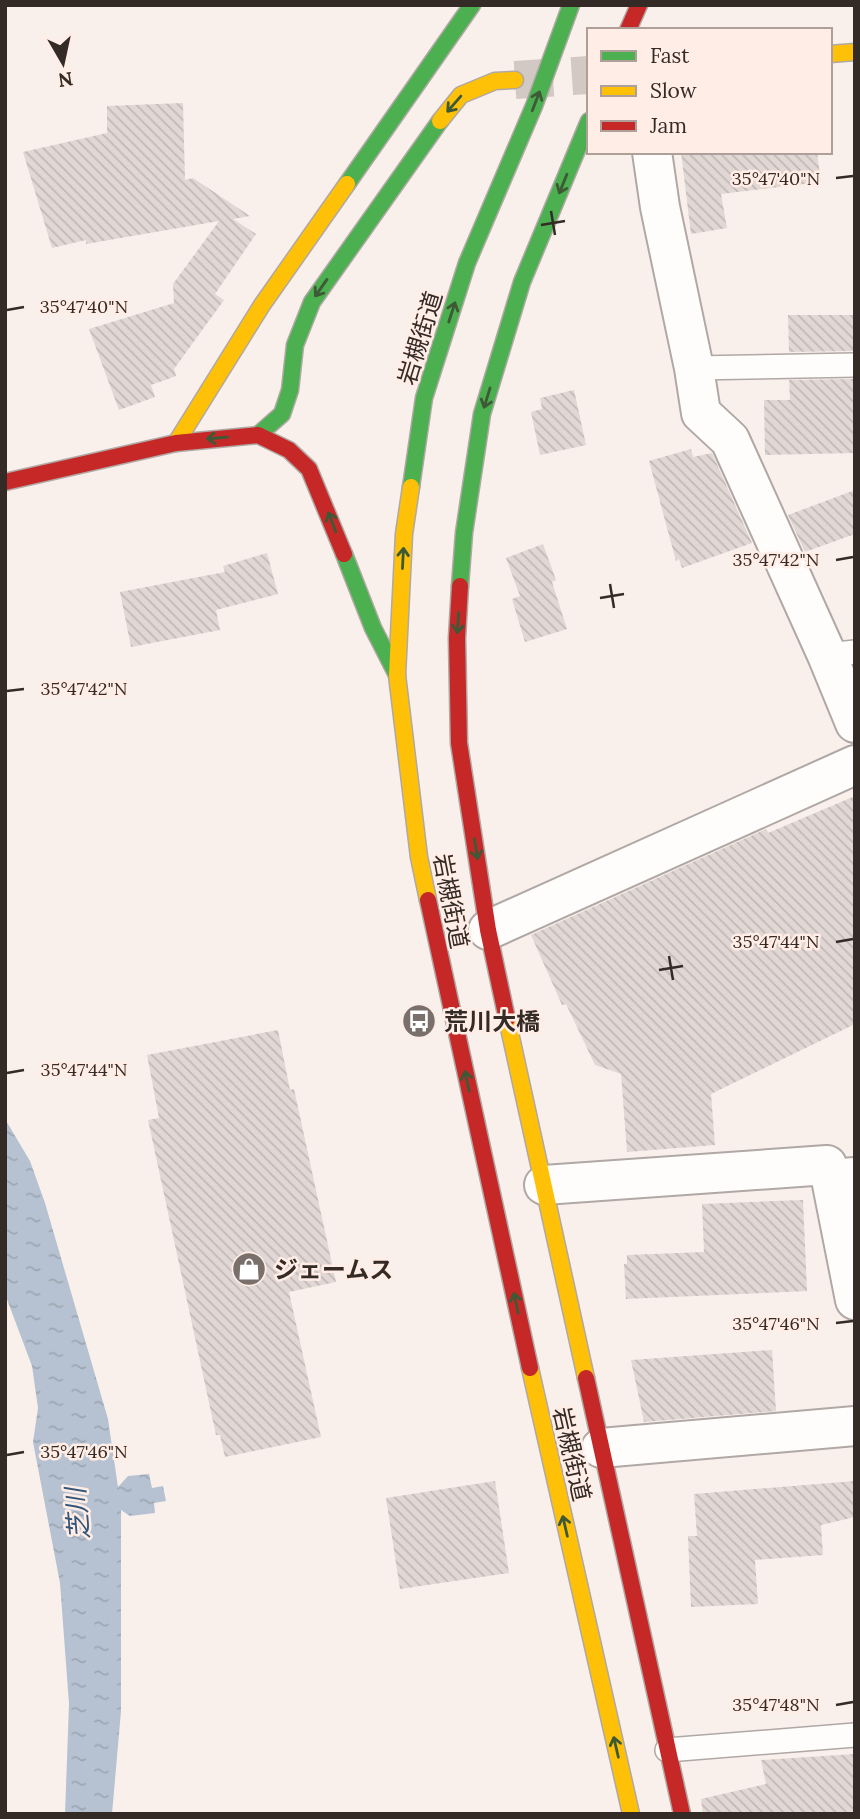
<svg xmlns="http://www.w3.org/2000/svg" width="860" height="1819" font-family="Lora,'Noto Sans JP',serif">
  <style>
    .water { fill: url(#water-ripples) }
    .building { fill: url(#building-back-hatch) }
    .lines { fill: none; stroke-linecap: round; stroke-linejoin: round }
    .secondary-tunnel { stroke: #d2c9c4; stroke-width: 38; stroke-dasharray: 38 19; stroke-linecap: butt }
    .lane-casing { stroke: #b0a8a4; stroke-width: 26 }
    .street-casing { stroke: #b0a8a4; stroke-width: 42 }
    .fast-casing { stroke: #b0a8a4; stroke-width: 19 }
    .slow-casing { stroke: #b0a8a4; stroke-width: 19 }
    .jam-casing { stroke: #b0a8a4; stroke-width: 19 }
    .lane { stroke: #fefdfc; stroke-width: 23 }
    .street { stroke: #fefdfc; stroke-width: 38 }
    .fast { stroke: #4caf50; stroke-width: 16 }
    .slow { stroke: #ffc107; stroke-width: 16 }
    .jam { stroke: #c62828; stroke-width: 16 }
    .oneway { stroke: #3d5935 }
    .ticks { fill: none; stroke: #352b26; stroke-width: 2.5 }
    .labels { text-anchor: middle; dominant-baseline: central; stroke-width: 5; stroke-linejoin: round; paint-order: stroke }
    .street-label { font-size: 24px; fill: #352b26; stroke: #ffede6 }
    .poi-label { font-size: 24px; font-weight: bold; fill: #352b26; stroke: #ffede6; text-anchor: start }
    .water-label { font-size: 26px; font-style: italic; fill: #325679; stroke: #ffede6 }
    .ticks-label { font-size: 18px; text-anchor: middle; fill: #352b26; stroke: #ffede6; stroke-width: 5; stroke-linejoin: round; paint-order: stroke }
  </style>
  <defs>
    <pattern id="water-ripples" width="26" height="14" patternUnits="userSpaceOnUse" patternTransform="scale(1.75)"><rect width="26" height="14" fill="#b6c2d1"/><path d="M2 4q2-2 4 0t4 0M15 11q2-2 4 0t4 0" fill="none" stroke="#9da7b3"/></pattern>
    <pattern id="building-back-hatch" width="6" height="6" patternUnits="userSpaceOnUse" patternTransform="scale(1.75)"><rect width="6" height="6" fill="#e1d7d4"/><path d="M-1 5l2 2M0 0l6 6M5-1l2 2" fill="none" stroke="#c2b9b6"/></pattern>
  </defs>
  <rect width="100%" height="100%" fill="#f9f0ec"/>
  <path class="water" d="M 5,1119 L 30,1161 L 45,1203 L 108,1419 L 118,1487 L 128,1476 L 149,1474 L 152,1488 L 163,1486 L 166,1501 L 154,1503 L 155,1513 L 130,1516 L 121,1510 L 121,1711 L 112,1814 L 65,1814 L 69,1704 L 60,1583 L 33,1442 L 38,1408 L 32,1366 L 5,1294 Z"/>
  <path class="building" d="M 183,103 L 185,180 L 193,178 L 250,216 L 233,219 L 256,234 L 215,294 L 224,300 L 174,369 L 176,376 L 151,385 L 155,397 L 119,410 L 89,329 L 174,303 L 173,284 L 219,221 L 86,244 L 86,240 L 52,248 L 23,152 L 107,133 L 107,106 Z
    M 681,152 L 817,152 L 821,182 L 721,194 L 727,228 L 691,234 Z
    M 788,315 L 855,315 L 855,351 L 789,352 Z
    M 855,379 L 855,453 L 765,455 L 764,400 L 790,400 L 789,380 Z
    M 574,390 L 586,445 L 540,455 L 531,412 L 542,409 L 540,398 Z
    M 691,449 L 693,457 L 712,453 L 752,543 L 682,568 L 679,559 L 676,561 L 649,461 Z
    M 855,490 L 855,534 L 805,552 L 788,515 Z
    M 543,544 L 556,580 L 552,582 L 567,629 L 525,642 L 512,599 L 520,596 L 506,558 Z
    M 267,553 L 278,594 L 216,610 L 220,630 L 131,647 L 120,592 L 225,572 L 223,566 Z
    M 855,796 L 855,1024 L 711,1094 L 715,1145 L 627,1152 L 621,1074 L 595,1065 L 566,1004 L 562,1005 L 531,935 L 766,829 L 768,833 Z
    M 278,1030 L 290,1090 L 294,1089 L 336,1282 L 289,1292 L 321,1437 L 225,1457 L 220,1435 L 216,1435 L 148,1120 L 159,1118 L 147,1055 Z
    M 803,1200 L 807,1291 L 626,1299 L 624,1264 L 627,1264 L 627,1255 L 704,1252 L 702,1204 Z
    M 772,1350 L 776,1411 L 644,1422 L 631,1360 Z
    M 495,1481 L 509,1573 L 400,1589 L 386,1498 Z
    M 855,1481 L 855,1517 L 821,1525 L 823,1555 L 755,1560 L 758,1604 L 691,1607 L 688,1536 L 697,1536 L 694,1494 Z
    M 855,1754 L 855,1814 L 703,1814 L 701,1799 L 766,1784 L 761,1760 Z"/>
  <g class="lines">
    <path class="secondary-tunnel" d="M 515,80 L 589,75"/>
    <g class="lane-casing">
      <path id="lane" d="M 694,368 L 855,365
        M 827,655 L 855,652
        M 667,1750 L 855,1735"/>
    </g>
    <g class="street-casing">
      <path id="street" d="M 652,152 L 660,207 L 694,368 L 701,413 L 730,440 L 827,655 L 855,723
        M 488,930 L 855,765
        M 831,1179 L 855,1300
        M 544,1185 L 827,1165 L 831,1179 L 855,1177
        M 601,1448 L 855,1426"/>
    </g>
    <g class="fast-casing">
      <path id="fast" d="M 347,184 L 472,5
        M 258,435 L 282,414 L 290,390 L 295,345 L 312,302 L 440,121
        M 411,487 L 424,398 L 467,263 L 534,106 L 571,5
        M 344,554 L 373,628 L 397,675
        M 460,586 L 464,533 L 482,414 L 522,282 L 589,121"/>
    </g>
    <g class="slow-casing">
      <path id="slow" d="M 830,54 L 855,52
        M 440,121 L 461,95 L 495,81 L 515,80
        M 176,443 L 262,305 L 347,184
        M 411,487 L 404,534 L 397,675 L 419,857 L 428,900
        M 507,1019 L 586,1378
        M 530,1368 L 631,1814"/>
    </g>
    <g class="jam-casing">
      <path id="jam" d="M 628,30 L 639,5
        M 5,482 L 176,443 L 258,435 L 289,450 L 309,469 L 344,554
        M 460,586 L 457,638 L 459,743 L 488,930 L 507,1019
        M 428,900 L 530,1368
        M 586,1378 L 682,1814"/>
    </g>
    <use href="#lane" class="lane"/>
    <use href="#street" class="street"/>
    <use href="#fast" class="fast"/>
    <use href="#slow" class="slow"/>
    <use href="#jam" class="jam"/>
  </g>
  <defs><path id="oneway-shaft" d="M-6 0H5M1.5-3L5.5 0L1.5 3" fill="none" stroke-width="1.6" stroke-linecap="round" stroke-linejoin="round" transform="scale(1.75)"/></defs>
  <g class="oneway">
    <use href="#oneway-shaft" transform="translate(536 101) rotate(-69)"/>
    <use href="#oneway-shaft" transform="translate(454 104) rotate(131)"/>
    <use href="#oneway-shaft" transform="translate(563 184) rotate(112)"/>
    <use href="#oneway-shaft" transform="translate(321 288) rotate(125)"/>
    <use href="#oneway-shaft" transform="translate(452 312) rotate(-72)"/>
    <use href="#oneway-shaft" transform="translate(487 398) rotate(107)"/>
    <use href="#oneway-shaft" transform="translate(217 438) rotate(175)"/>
    <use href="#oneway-shaft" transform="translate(332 522) rotate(-111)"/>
    <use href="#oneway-shaft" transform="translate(403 558) rotate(-87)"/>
    <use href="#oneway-shaft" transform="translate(458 623) rotate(94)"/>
    <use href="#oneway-shaft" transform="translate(476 849) rotate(81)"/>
    <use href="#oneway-shaft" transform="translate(467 1081) rotate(-102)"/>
    <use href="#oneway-shaft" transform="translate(516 1303) rotate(-102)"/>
    <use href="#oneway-shaft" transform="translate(565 1526) rotate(-103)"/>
    <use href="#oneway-shaft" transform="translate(616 1747) rotate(-103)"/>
  </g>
  <path class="ticks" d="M 836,178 L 853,176M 551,211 L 555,235M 541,225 L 565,221M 7,310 L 24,307M 836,560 L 853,557M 610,584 L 614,608M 600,598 L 624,594M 7,691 L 24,689M 836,942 L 853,939M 669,956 L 673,980M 659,970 L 683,966M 7,1073 L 24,1070M 836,1323 L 853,1321M 7,1455 L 24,1452M 836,1705 L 853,1702"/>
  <defs>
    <g id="bus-disc" transform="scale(1.75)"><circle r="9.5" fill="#7a706b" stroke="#ffede6"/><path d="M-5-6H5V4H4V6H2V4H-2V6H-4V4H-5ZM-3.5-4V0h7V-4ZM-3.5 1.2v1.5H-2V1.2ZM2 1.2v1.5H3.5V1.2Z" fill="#fff"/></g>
    <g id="shop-disc" transform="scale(1.75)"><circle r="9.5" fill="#7a706b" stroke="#ffede6"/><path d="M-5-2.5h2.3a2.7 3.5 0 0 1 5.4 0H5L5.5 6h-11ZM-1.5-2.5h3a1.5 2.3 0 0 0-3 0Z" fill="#fff"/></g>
  </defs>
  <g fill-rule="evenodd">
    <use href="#bus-disc" x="419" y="1021"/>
    <use href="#shop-disc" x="249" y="1269"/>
  </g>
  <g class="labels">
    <g class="street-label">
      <text transform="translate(420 338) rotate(-73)">岩槻街道</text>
      <text transform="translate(451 901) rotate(79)">岩槻街道</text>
      <text transform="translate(572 1454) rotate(77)">岩槻街道</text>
    </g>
    <g class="poi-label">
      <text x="444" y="1021">荒川大橋</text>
      <text x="274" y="1269">ジェームス</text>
    </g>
    <g class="water-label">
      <text transform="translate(77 1514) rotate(-95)">芝川</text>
    </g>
  </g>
  <g class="ticks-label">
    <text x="776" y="185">35°47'40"N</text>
    <text x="84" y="313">35°47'40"N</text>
    <text x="776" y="566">35°47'42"N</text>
    <text x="84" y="695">35°47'42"N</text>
    <text x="776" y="948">35°47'44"N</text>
    <text x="84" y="1076">35°47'44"N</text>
    <text x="776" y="1330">35°47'46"N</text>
    <text x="84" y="1458">35°47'46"N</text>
    <text x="776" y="1711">35°47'48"N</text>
  </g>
  <rect width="860" height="1819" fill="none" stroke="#352b26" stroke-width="14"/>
  <rect x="587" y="28" width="245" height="126" fill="#ffede6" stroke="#ae9f99" stroke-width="2"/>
  <rect x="601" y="51" width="35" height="10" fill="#4caf50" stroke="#ae9f99" stroke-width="2"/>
  <text x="650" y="63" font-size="21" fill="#352b26">Fast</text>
  <rect x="601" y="86" width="35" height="10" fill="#ffc107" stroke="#ae9f99" stroke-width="2"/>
  <text x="650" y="98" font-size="21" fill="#352b26">Slow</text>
  <rect x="601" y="121" width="35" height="10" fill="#c62828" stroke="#ae9f99" stroke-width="2"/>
  <text x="650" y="133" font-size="21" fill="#352b26">Jam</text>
  <g transform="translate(63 63) rotate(171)" stroke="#ffede6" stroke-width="5" paint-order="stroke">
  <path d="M0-5L12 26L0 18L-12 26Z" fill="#352b26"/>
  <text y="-10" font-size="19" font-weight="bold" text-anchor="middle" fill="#352b26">N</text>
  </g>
</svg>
